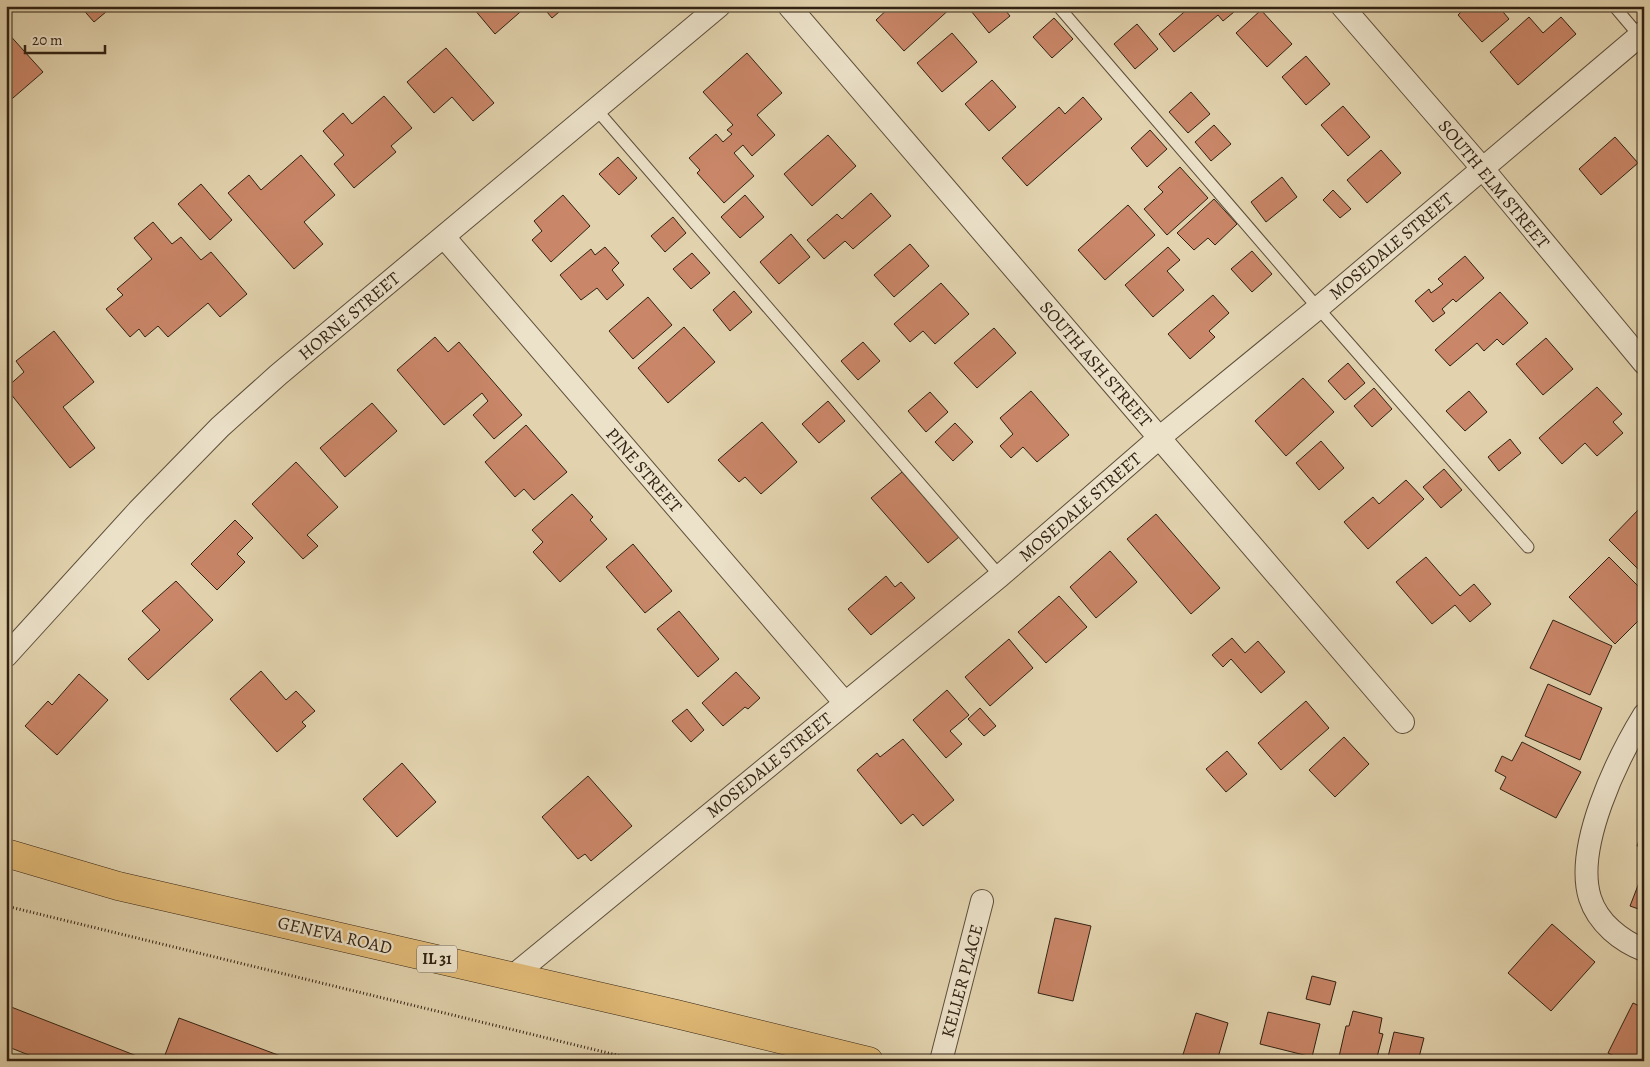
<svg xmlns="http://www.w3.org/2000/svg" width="1650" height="1067" font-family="Alegreya,serif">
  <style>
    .building { fill: #c98668; stroke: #312213 }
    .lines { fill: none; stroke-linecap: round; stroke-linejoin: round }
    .service-casing { stroke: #5d4e3a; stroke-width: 13 }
    .minor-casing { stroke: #5d4e3a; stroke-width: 24 }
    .primary-casing { stroke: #312213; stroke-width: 29 }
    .path { stroke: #312213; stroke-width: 3; stroke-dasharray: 1 2.5; stroke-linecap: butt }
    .service { stroke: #ece2ca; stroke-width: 11 }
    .minor { stroke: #ece2ca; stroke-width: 22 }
    .primary { stroke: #e1ba77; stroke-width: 28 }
    .labels { text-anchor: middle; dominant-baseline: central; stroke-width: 4.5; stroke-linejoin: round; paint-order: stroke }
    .shield { fill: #ece2ca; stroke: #695c4a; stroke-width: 1 }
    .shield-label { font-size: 16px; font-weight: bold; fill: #312213 }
    .street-label { font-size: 18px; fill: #312213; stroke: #ece2ca }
  </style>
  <rect width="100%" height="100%" fill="#e2d3ae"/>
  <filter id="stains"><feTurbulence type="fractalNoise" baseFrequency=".004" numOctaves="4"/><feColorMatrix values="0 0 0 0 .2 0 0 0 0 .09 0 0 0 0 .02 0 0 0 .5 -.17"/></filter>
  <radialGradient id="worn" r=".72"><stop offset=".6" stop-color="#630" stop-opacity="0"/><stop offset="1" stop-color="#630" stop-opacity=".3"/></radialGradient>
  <path class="building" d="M 80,6 L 113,6 L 94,22 Z
    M 477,6 L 527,6 L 495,34 L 474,9 Z
    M 542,6 L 566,6 L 552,18 Z
    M 891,6 L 953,6 L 904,51 L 876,20 Z
    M 977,6 L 1002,6 L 1010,16 L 989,33 L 971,11 Z
    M 1191,6 L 1230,6 L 1234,12 L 1223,21 L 1218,15 L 1174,52 L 1159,34 Z
    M 1467,6 L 1498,6 L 1509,19 L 1482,42 L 1458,15 Z
    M 1261,10 L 1292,44 L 1267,67 L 1236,33 Z
    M 1529,17 L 1543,33 L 1561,17 L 1576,34 L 1518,85 L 1490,52 Z
    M 1054,18 L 1073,39 L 1052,58 L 1033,37 Z
    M 1137,24 L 1158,49 L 1135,69 L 1114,44 Z
    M 6,31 L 43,72 L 6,104 Z
    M 952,33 L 977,62 L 942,92 L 917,63 Z
    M 446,48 L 494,103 L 473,121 L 452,97 L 434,113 L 407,82 Z
    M 747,53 L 782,93 L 757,115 L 775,135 L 752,156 L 743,145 L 734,153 L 754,176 L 724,203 L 697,173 L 700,170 L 689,158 L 716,134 L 723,142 L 732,134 L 727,130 L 733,125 L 703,92 Z
    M 1306,56 L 1330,84 L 1306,105 L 1282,77 Z
    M 992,80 L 1016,107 L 989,131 L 965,104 Z
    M 1191,92 L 1210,114 L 1188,133 L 1169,112 Z
    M 384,96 L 412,128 L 391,146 L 396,152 L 354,188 L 334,164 L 344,155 L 323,131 L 343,113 L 352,124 Z
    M 1083,97 L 1102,119 L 1027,186 L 1002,158 L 1059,107 L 1065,114 Z
    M 1343,106 L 1370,137 L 1348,156 L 1321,125 Z
    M 1214,125 L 1231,144 L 1211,161 L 1195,142 Z
    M 1150,130 L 1167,149 L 1147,167 L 1131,148 Z
    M 828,135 L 856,166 L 812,206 L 784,174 Z
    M 1615,137 L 1638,163 L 1601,195 L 1579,169 Z
    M 1381,150 L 1401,173 L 1367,203 L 1347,180 Z
    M 301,155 L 335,195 L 304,222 L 323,244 L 294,269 L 228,193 L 249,175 L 261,190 Z
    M 618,157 L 637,178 L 619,195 L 599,174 Z
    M 1180,167 L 1208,198 L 1167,235 L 1144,209 L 1163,192 L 1158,187 Z
    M 1282,177 L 1297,197 L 1266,222 L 1251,202 Z
    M 201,184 L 232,220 L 210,240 L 178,204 Z
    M 1333,190 L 1351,209 L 1340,218 L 1323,200 Z
    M 871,193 L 891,216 L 853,249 L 845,241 L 824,259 L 807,240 L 837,214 L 842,219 Z
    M 563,195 L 590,226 L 551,262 L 532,240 L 542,231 L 534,221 Z
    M 745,195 L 764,217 L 740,238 L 721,217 Z
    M 1214,199 L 1237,224 L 1215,245 L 1208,238 L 1194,250 L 1177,233 Z
    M 1128,205 L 1155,235 L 1105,280 L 1078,250 Z
    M 673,217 L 686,233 L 665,252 L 651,236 Z
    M 153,222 L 172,244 L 181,237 L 201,260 L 211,252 L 247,294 L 220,317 L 208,303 L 168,337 L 158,326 L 145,337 L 139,329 L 130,337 L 106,309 L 123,295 L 117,289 L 152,259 L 134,238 Z
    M 791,234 L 810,257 L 779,284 L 760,262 Z
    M 910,244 L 929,266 L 894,297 L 874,275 Z
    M 605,247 L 619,263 L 612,270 L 624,285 L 607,300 L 597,288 L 581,300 L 560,275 L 591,249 L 595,255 Z
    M 1168,247 L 1180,260 L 1167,271 L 1184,290 L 1153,317 L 1125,285 Z
    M 1252,251 L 1272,274 L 1252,292 L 1231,269 Z
    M 692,253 L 710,273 L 691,289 L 673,269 Z
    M 1465,256 L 1484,278 L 1456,302 L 1453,299 L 1442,309 L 1445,313 L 1433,322 L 1415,301 L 1429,289 L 1431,293 L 1443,284 L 1438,279 Z
    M 941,283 L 969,314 L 935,344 L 923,331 L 910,342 L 894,324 Z
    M 734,291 L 752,312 L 730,331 L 713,310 Z
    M 1500,292 L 1528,323 L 1503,345 L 1497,339 L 1484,351 L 1477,343 L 1450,366 L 1435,350 Z
    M 1213,295 L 1229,313 L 1209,331 L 1215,337 L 1190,359 L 1168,334 Z
    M 648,297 L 672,325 L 633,359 L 609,331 Z
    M 684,327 L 715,362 L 668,403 L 638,368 Z
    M 994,328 L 1016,353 L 977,388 L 954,363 Z
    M 54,331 L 94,382 L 63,407 L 95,448 L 70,468 L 6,388 L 24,372 L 16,361 Z
    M 435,337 L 448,352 L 459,342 L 522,415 L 494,439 L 473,415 L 488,401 L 482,393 L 444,425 L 397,370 Z
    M 1546,338 L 1573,369 L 1543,395 L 1516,364 Z
    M 863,342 L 880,361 L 858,380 L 841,361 Z
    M 1348,363 L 1365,383 L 1345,400 L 1328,381 Z
    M 1303,378 L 1334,412 L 1286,456 L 1255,421 Z
    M 1597,387 L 1622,414 L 1613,422 L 1623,433 L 1597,456 L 1585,443 L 1562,464 L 1539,438 Z
    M 1374,388 L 1392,409 L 1372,427 L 1354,406 Z
    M 1031,391 L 1069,435 L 1037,462 L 1023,447 L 1011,458 L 1000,446 L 1013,434 L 1000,418 Z
    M 1469,391 L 1487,412 L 1465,431 L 1446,411 Z
    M 930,392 L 948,412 L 926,432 L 908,411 Z
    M 828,401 L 845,421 L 819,443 L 802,424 Z
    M 372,403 L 397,431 L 345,477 L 320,448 Z
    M 762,422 L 797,462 L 761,494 L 745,477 L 739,482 L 718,460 Z
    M 955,423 L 973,442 L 953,461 L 935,442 Z
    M 526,425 L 567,472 L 534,500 L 524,489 L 515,497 L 485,462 Z
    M 1510,439 L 1521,453 L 1499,471 L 1488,457 Z
    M 1321,441 L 1344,468 L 1319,490 L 1296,463 Z
    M 296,462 L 338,507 L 307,535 L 318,546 L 303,559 L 252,504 Z
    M 1444,469 L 1462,490 L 1441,508 L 1423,487 Z
    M 902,472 L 959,537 L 928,563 L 871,498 Z
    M 1406,480 L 1424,499 L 1368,549 L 1344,522 L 1373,497 L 1379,504 Z
    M 572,494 L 593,517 L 590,520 L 607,539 L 560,582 L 533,552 L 543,542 L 532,530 Z
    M 1639,509 L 1644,514 L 1644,575 L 1609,540 Z
    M 1156,514 L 1220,588 L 1191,614 L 1127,539 Z
    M 235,520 L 253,538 L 237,554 L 245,562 L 217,590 L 191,564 Z
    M 633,544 L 672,591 L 645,613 L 606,567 Z
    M 1110,551 L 1137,582 L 1096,618 L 1070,587 Z
    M 1426,557 L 1460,596 L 1474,584 L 1491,604 L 1470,622 L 1455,605 L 1432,624 L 1396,582 Z
    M 1609,557 L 1644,592 L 1644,615 L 1615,644 L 1569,597 Z
    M 886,576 L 895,587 L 901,582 L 915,598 L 871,635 L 848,609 Z
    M 176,581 L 213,620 L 148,680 L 128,659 L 160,630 L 142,611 Z
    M 1059,596 L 1087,627 L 1046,663 L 1018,632 Z
    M 679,611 L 719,659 L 698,677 L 657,629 Z
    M 1553,620 L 1612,646 L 1590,695 L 1530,668 Z
    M 1232,638 L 1245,653 L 1258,641 L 1285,672 L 1261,693 L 1231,659 L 1223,667 L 1212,655 Z
    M 1009,639 L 1033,668 L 990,706 L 965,677 Z
    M 261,671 L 286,700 L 296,691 L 315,711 L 302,722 L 306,726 L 277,752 L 230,699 Z
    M 736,672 L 760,698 L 748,709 L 745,707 L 723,726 L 702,703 Z
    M 79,674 L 108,700 L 57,755 L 25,726 L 48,701 L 52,705 Z
    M 1548,684 L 1602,708 L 1580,760 L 1525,736 Z
    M 947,690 L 969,715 L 950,731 L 962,744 L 946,758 L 913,720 Z
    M 1306,701 L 1329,728 L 1281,770 L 1258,743 Z
    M 980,708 L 996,726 L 984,736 L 968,719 Z
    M 687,709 L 704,730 L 691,742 L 672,721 Z
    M 1344,737 L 1369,764 L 1335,797 L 1309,770 Z
    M 903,739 L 954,800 L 923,826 L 913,814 L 901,824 L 857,770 L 877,753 L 880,757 Z
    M 1522,742 L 1581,772 L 1556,818 L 1500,789 L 1506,777 L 1495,771 L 1502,756 L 1512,761 Z
    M 1227,751 L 1247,774 L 1226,792 L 1206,769 Z
    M 402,763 L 436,802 L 397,837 L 363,799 Z
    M 588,776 L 632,826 L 591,861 L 585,854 L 578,859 L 542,817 Z
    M 1644,825 L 1644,848 L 1637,846 Z
    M 1644,870 L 1644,911 L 1630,906 Z
    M 1055,918 L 1091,926 L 1073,1001 L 1038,993 Z
    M 1552,924 L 1595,962 L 1551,1011 L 1508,973 Z
    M 1312,976 L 1336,982 L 1330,1005 L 1306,999 Z
    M 1633,1003 L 1644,1008 L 1644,1061 L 1624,1061 L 1608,1053 Z
    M 6,1005 L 142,1058 L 141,1061 L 44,1061 L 6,1046 Z
    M 1353,1011 L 1382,1018 L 1379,1033 L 1383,1034 L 1376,1061 L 1338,1061 L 1346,1026 L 1349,1026 Z
    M 1268,1012 L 1320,1024 L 1312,1057 L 1260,1044 Z
    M 1196,1013 L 1228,1023 L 1217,1061 L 1181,1061 Z
    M 179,1018 L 294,1061 L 181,1061 L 165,1055 Z
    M 1394,1032 L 1424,1038 L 1418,1061 L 1387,1061 Z"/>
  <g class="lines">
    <g class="service-casing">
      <path id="service" d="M 1058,6 L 1318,308 L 1528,547
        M 1614,6 L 1642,39
        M 596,109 L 1000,576"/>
    </g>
    <g class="minor-casing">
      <path id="minor" d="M 789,6 L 1403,722
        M 1342,6 L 1483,169 L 1644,363
        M 444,237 L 845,703
        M 6,656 L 138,511 L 220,427 L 278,375 L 719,6
        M 1644,715 C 1617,759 1574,847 1590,898 C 1598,923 1621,941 1644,950
        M 513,976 L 1000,576 L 1159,438 L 1318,308 L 1644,32
        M 941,1061 L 982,901"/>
    </g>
    <g class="primary-casing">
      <path id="primary" d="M 6,853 L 118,886 L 676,1014 L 869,1061"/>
    </g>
    <path class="path" d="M 6,906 L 641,1061"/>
    <use href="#service" class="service"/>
    <use href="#minor" class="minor"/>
    <use href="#primary" class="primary"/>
  </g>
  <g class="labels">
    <rect class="shield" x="417" y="945.5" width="40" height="27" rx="4"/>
    <g class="shield-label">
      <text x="437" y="959">IL 31</text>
    </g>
    <g class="street-label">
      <text transform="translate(1494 184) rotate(50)">SOUTH ELM STREET</text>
      <text transform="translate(1391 246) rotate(-40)">MOSEDALE STREET</text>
      <text transform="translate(349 316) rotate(-40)">HORNE STREET</text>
      <text transform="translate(1096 364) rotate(49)">SOUTH ASH STREET</text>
      <text transform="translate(644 470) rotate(49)">PINE STREET</text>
      <text transform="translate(1080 507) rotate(-41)">MOSEDALE STREET</text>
      <text transform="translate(769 765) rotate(-39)">MOSEDALE STREET</text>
      <text transform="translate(335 935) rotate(13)">GENEVA ROAD</text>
      <text transform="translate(962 981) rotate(-75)">KELLER PLACE</text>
    </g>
  </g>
  <rect width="1650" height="1067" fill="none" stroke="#e2d3ae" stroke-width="25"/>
  <rect x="8" y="8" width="1635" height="1052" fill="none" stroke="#312213" stroke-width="2.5"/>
  <rect x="12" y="12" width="1625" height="1042" fill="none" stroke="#312213"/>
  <path d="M25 45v8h80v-8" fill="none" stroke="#312213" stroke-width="2.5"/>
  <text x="32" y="45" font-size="15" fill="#312213" stroke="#ece2ca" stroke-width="4" paint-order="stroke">20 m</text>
  <rect width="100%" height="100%" filter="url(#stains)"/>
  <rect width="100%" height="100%" fill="url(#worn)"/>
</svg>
